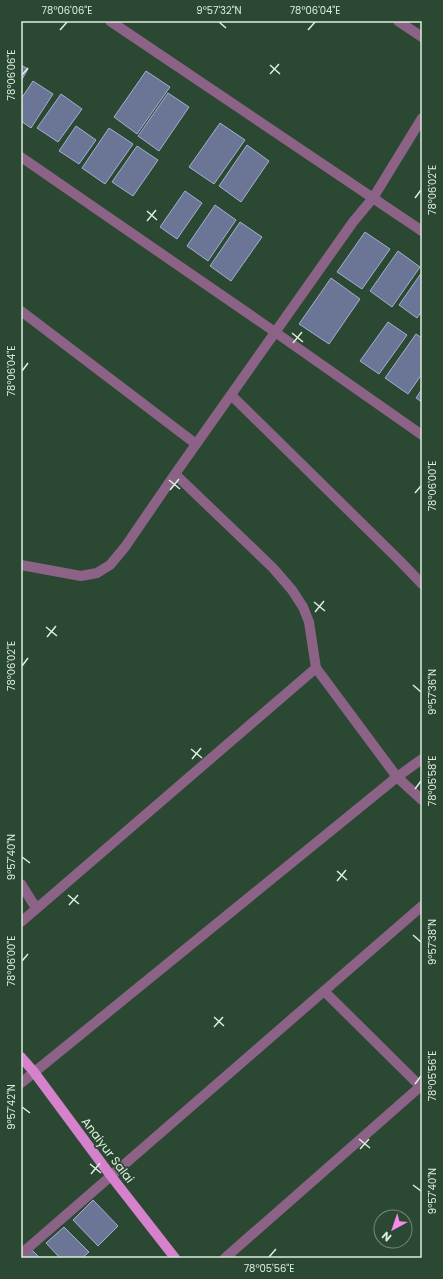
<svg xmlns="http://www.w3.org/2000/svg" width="443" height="1279" font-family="Poppins,sans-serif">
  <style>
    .building { fill: #6b7595; stroke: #a4afd1 }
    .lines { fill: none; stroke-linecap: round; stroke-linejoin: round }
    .minor { stroke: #8c6387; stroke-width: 10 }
    .major { stroke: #d581cc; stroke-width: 10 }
    .ticks { fill: none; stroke: #ddeee0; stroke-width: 1.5 }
    .labels { text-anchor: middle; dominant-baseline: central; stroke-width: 3.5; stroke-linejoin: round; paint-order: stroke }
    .street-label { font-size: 12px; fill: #ddeee0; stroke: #2b4832 }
    .neatline { fill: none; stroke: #ddeee0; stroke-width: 1.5 }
    .ticks-label { font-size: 10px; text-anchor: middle; fill: #ddeee0 }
  </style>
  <rect width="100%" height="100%" fill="#2b4832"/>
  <path class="building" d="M 21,65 L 28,69 L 21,81 Z
    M 146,71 L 170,87 L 137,134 L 114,117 Z
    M 33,81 L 53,94 L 31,128 L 21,121 L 21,99 Z
    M 168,93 L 189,107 L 159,151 L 138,136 Z
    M 61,94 L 82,109 L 58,142 L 37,128 Z
    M 220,123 L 245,140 L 214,184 L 189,167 Z
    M 76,126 L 96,140 L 79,164 L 59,151 Z
    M 109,128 L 133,144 L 105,184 L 82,168 Z
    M 247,145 L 269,161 L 241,202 L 219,186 Z
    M 137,146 L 158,160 L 133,196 L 112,182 Z
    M 185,191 L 202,203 L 177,239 L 160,227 Z
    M 215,205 L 236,220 L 208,261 L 187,246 Z
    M 240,222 L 262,237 L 231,281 L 210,266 Z
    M 365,232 L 390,249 L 362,289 L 337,272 Z
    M 398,251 L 420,267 L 392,307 L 370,291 Z
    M 422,272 L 422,311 L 417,318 L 399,305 Z
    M 331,278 L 360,299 L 329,344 L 299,324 Z
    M 388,322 L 407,335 L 379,374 L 360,361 Z
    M 416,334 L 422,338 L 422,374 L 408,394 L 385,378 Z
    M 422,389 L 422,402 L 416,398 Z
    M 93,1200 L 118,1226 L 98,1246 L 73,1220 Z
    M 64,1227 L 89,1252 L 82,1258 L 60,1258 L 46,1243 Z
    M 32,1250 L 40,1258 L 24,1258 Z"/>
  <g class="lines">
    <path class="minor" d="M 110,21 L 422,231
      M 398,21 L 422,37
      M 21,157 L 275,332 L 422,435
      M 21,311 L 196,444
      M 231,395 L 399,560 L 422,584
      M 175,474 L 273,568 L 292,590 L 303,607 L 309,622 L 316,668 L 397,777 L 422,800
      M 21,565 L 81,576 L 97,573 L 110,565 L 125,547 L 175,474 L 353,222 L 373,198 L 422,118
      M 21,884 L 36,908
      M 21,922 L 316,668
      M 325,992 L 420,1086
      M 21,1083 L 397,777 L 422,759
      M 21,1254 L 422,906
      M 225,1258 L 422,1085"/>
    <path class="major" d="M 21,1057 L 34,1072 L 111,1176 L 175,1258"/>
  </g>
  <path class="ticks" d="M 219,22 L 226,28M 60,30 L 67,22M 308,30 L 315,22M 270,65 L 280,74M 270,74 L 279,64M 22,75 L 28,68M 415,198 L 421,190M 147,211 L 157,220M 147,221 L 156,210M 292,333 L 303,342M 293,343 L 302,332M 22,371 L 28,363M 169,480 L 180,489M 170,490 L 179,479M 415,493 L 421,486M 314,602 L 325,611M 315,612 L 324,601M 46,627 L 57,636M 47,637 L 56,626M 22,666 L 28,658M 413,685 L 421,692M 191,749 L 202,758M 192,759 L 201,748M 415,789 L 421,781M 22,857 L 30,863M 337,871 L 347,880M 337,881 L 346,870M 68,895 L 79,904M 69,905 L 78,895M 413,935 L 421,942M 22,961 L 28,954M 214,1017 L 224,1026M 214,1027 L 223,1017M 415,1084 L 421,1076M 22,1107 L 30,1113M 359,1139 L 370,1148M 360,1149 L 369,1139M 90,1164 L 101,1173M 91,1174 L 100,1163M 413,1185 L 421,1191M 269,1257 L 276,1249"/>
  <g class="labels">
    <g class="street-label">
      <text transform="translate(108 1150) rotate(53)">Anaiyur Salai</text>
    </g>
  </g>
  <rect width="443" height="1279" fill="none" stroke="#2b4832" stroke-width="44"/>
  <g transform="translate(393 1229) rotate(220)"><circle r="19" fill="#2b4832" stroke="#728a78"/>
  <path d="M0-3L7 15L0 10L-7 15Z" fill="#f788ec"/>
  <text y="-6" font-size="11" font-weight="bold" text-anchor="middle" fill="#ddeee0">N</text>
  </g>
  <rect x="22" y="22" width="399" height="1235" class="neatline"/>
  <g class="ticks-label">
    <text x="67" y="14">78°06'06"E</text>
    <text x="219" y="14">9°57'32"N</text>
    <text x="315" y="14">78°06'04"E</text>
    <text transform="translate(11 75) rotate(-90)" y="4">78°06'06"E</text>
    <text transform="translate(432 190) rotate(-90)" y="4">78°06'02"E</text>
    <text transform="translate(11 371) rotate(-90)" y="4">78°06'04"E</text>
    <text transform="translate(432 486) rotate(-90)" y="4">78°06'00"E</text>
    <text transform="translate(11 666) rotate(-90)" y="4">78°06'02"E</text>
    <text transform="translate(432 692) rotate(-90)" y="4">9°57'36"N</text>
    <text transform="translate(432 781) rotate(-90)" y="4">78°05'58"E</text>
    <text transform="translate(11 857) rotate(-90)" y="4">9°57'40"N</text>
    <text transform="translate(432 942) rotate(-90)" y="4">9°57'38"N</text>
    <text transform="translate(11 961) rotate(-90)" y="4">78°06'00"E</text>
    <text transform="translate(432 1076) rotate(-90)" y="4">78°05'56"E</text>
    <text transform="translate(11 1107) rotate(-90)" y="4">9°57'42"N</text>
    <text transform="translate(432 1191) rotate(-90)" y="4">9°57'40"N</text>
    <text x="269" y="1272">78°05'56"E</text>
  </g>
</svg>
